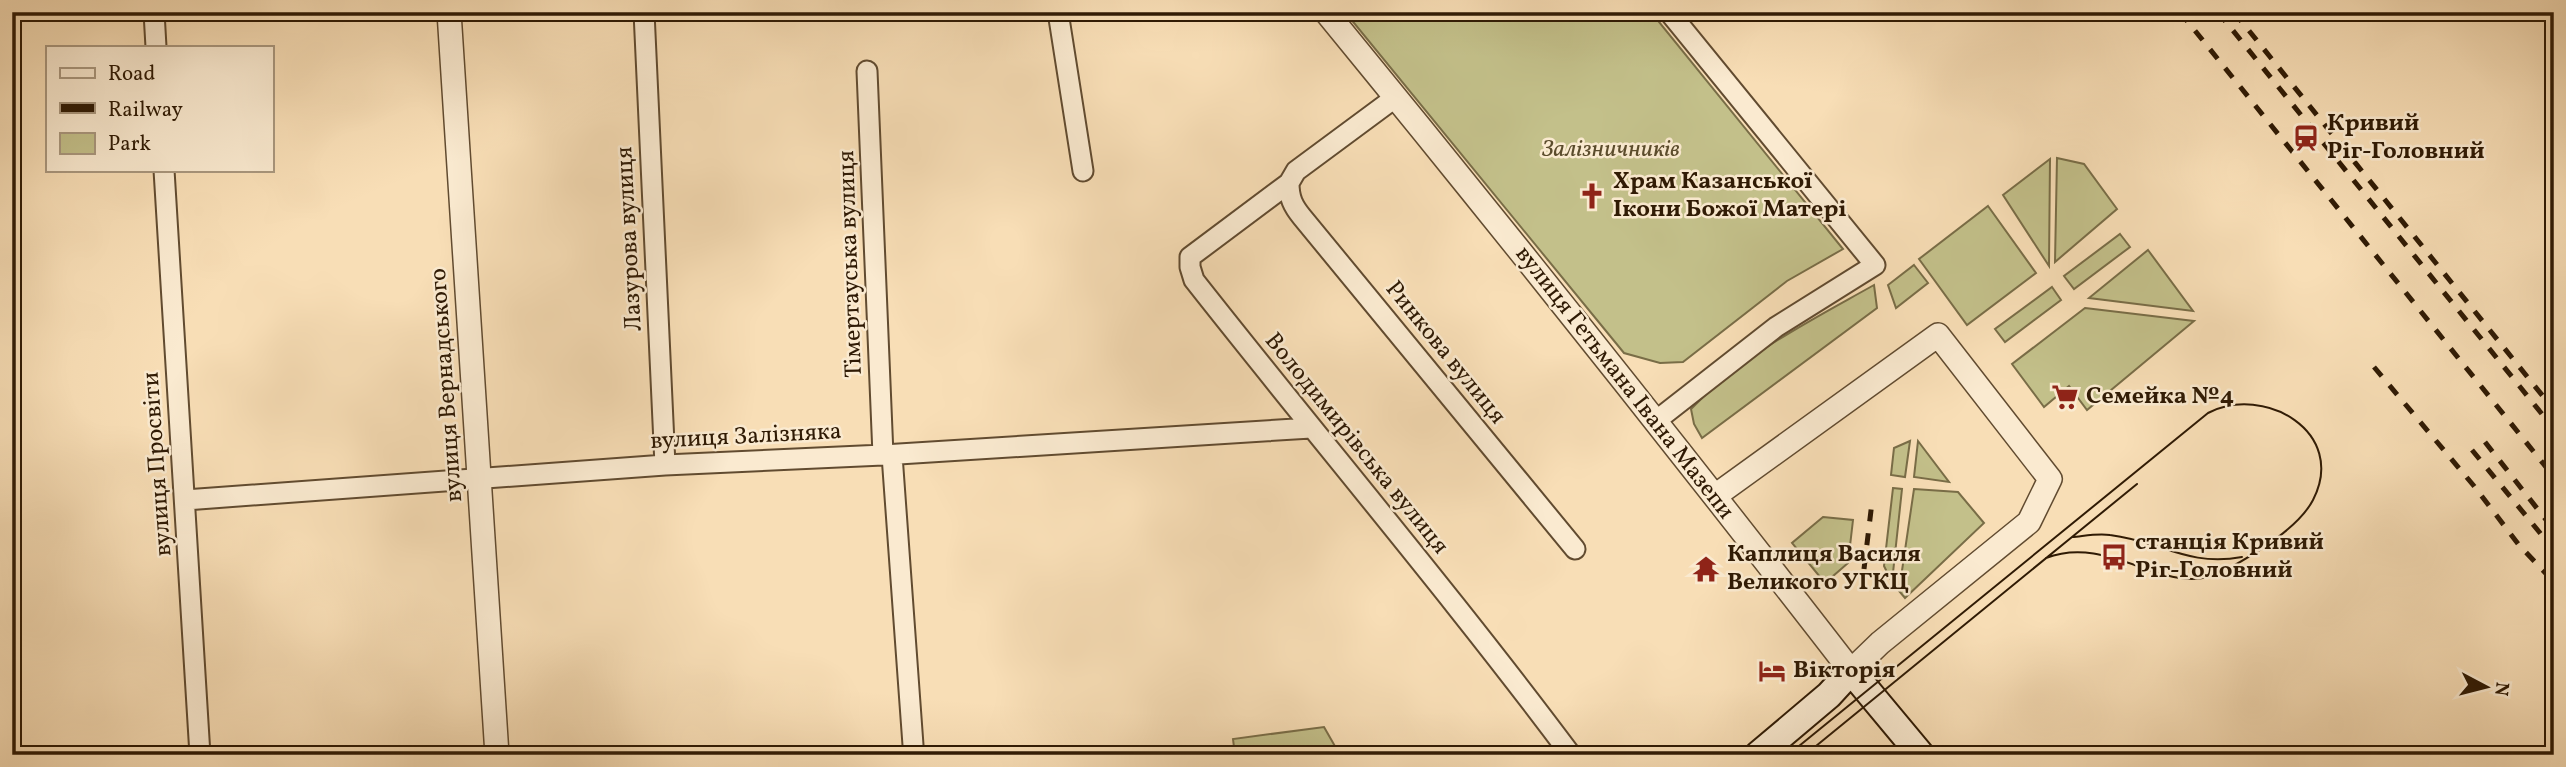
<svg xmlns="http://www.w3.org/2000/svg" width="2566" height="767" font-family="Vollkorn,serif">
  <style>
    .green { fill: #c3c08a; stroke: #796d47; stroke-width: 2 }
    .lines { fill: none; stroke-linecap: round; stroke-linejoin: round }
    .minor-casing { stroke: #614b30; stroke-width: 23 }
    .tertiary-casing { stroke: #614b30; stroke-width: 26 }
    .secondary-casing { stroke: #2f1a04; stroke-width: 30 }
    .minor { stroke: #faead0; stroke-width: 19 }
    .tertiary { stroke: #faead0; stroke-width: 23 }
    .secondary { stroke: #faead0; stroke-width: 26 }
    .tram { stroke: #2f1a04; stroke-width: 2 }
    .rail { stroke: #2f1a04; stroke-width: 5; stroke-dasharray: 12 12; stroke-linecap: butt }
    .labels { text-anchor: middle; dominant-baseline: central; stroke-width: 5; stroke-linejoin: round; paint-order: stroke }
    .poi-label { font-size: 24px; font-weight: bold; fill: #2f1a04; stroke: #faead0; text-anchor: start }
    .park-label { font-size: 24px; font-style: italic; fill: #5b4c2c; stroke: #faead0 }
    .street-label { font-size: 24px; fill: #2f1a04; stroke: #faead0 }
  </style>
  <rect width="100%" height="100%" fill="#f8deb6"/>
  <filter id="stains"><feTurbulence type="fractalNoise" baseFrequency=".00286" numOctaves="4"/><feColorMatrix values="0 0 0 0 .2 0 0 0 0 .09 0 0 0 0 .02 0 0 0 .5 -.17"/></filter>
  <radialGradient id="worn" r=".72"><stop offset=".6" stop-color="#630" stop-opacity="0"/><stop offset="1" stop-color="#630" stop-opacity=".3"/></radialGradient>
  <path class="green" d="M 1345,12 L 1651,12 L 1843,249 L 1787,281 L 1683,362 L 1660,363 L 1624,353 Z
    M 2057,158 L 2084,164 L 2117,209 L 2055,262 Z
    M 2050,159 L 2049,266 L 2003,195 Z
    M 1988,206 L 2036,273 L 1967,325 L 1919,259 Z
    M 2120,234 L 2130,247 L 2074,289 L 2064,276 Z
    M 2148,250 L 2193,311 L 2089,298 Z
    M 1914,265 L 1928,283 L 1896,308 L 1888,285 Z
    M 1874,285 L 1877,308 L 1702,438 L 1694,424 L 1691,409 C 1743,354 1810,321 1874,285 Z
    M 2052,287 L 2061,300 L 2005,342 L 1995,329 Z
    M 2085,308 L 2194,321 L 2087,410 L 2069,386 L 2044,407 L 2012,364 Z
    M 1910,441 L 1905,477 L 1891,475 L 1894,448 Z
    M 1918,441 L 1949,482 L 1914,477 Z
    M 1893,488 L 1902,489 L 1892,582 L 1884,566 Z
    M 1914,489 L 1958,492 L 1984,523 L 1905,598 L 1899,591 Z
    M 1823,517 L 1853,520 L 1848,563 L 1825,583 L 1792,543 Z
    M 1324,727 L 1340,755 L 1235,755 L 1233,739 Z"/>
  <g class="lines">
    <g class="minor-casing">
      <path id="minor" d="M 154,12 L 156,47
        M 644,12 L 665,465
        M 1058,12 L 1083,171
        M 867,71 L 883,455
        M 1396,97 L 1296,171 L 1289,183 L 1190,257 L 1190,267 L 1194,280 C 1319,439 1450,593 1571,755
        M 164,170 L 200,755
        M 1289,183 C 1289,198 1293,206 1302,217 L 1575,549
        M 1657,420 L 1776,327 L 1875,265 L 1669,12
        M 892,455 L 913,745
        M 185,500 L 665,465 L 883,455 L 1311,428"/>
    </g>
    <g class="tertiary-casing">
      <path id="tertiary" d="M 449,12 L 497,755
        M 1326,12 C 1504,229 1679,449 1851,671 L 1880,643 L 2029,522 L 2050,479 L 1938,335 L 1715,496"/>
    </g>
    <g class="secondary-casing">
      <path id="secondary" d="M 1758,755 L 1829,695 L 1851,671 L 1921,755"/>
    </g>
    <use href="#minor" class="minor"/>
    <use href="#tertiary" class="tertiary"/>
    <use href="#secondary" class="secondary"/>
    <path class="tram" d="M 2072,537 L 2137,484
      M 1788,755 L 2208,413 C 2264,384 2348,432 2313,500 C 2298,529 2250,557 2222,572 C 2166,600 2112,533 2046,558
      M 1805,755 L 2072,537 C 2084,536 2098,533 2110,535 C 2161,541 2187,567 2242,557"/>
    <path class="rail" d="M 2180,12 L 2554,477
      M 2218,12 L 2554,429
      M 2234,12 L 2554,410
      M 2374,367 L 2474,486 L 2519,545 L 2554,582
      M 2485,442 L 2554,530
      M 2472,450 L 2554,550
      M 1864,569 L 1872,502"/>
  </g>
  <defs>
    <g id="station-bare" transform="scale(2.1)"><path d="M-3-6H3Q5-6 5-4V2Q5 4 3 4L4.5 6H3L1.5 4h-3L-3 6H-4.5L-3 4Q-5 4-5 2V-4Q-5-6-3-6ZM-3.5-4v3h7v-3ZM-3.5 1v1.5H-2V1ZM2 1v1.5H3.5V1Z" fill="#8f2418" stroke="#faead0" stroke-width="2.5" paint-order="stroke"/></g>
    <g id="church-bare" transform="scale(2.1)"><path d="M-1.2-6h2.4v3.5h3.3v2.4h-3.3V6h-2.4V-.1h-3.3v-2.4h3.3Z" fill="#8f2418" stroke="#faead0" stroke-width="2.5" paint-order="stroke"/></g>
    <g id="supermarket-bare" transform="scale(2.1)"><path d="M-6-5.5h2.5l.6 2H6L4.5 2H-2.5L-4.4-4H-6ZM-1.5 3.2a1.3 1.3 0 1 0 .1 0ZM3 3.2a1.3 1.3 0 1 0 .1 0Z" fill="#8f2418" stroke="#faead0" stroke-width="2.5" paint-order="stroke"/></g>
    <g id="bus-bare" transform="scale(2.1)"><path d="M-5-6H5V4H4V6H2V4H-2V6H-4V4H-5ZM-3.5-4V0h7V-4ZM-3.5 1.2v1.5H-2V1.2ZM2 1.2v1.5H3.5V1.2Z" fill="#8f2418" stroke="#faead0" stroke-width="2.5" paint-order="stroke"/></g>
    <g id="temple-bare" transform="scale(2.1)"><path d="M0-6L5-2H3V0L6.5 2.5H4V6H1.5V3h-3V6H-4V2.5H-6.5L-3 0V-2H-5Z" fill="#8f2418" stroke="#faead0" stroke-width="2.5" paint-order="stroke"/></g>
    <g id="hotel-bare" transform="scale(2.1)"><path d="M-6-4.5h1.5V1H6V5H4.5V3h-9V5H-6ZM-4 0a1.8 1.8 0 1 1 3.6 0ZM.5 0V-2.5h3Q6-2.5 6 0Z" fill="#8f2418" stroke="#faead0" stroke-width="2.5" paint-order="stroke"/></g>
  </defs>
  <g fill-rule="evenodd">
    <use href="#station-bare" x="2306" y="138"/>
    <use href="#church-bare" x="1592" y="196"/>
    <use href="#supermarket-bare" x="2065" y="397"/>
    <use href="#bus-bare" x="2114" y="557"/>
    <use href="#temple-bare" x="1706" y="569"/>
    <use href="#hotel-bare" x="1772" y="671"/>
  </g>
  <g class="labels">
    <g class="poi-label">
      <text x="2327" y="124">Кривий<tspan x="2327" dy="28">Ріг-Головний</tspan></text>
      <text x="1613" y="182">Храм Казанської<tspan x="1613" dy="28">Ікони Божої Матері</tspan></text>
      <text x="2086" y="397">Семейка №4</text>
      <text x="2135" y="543">станція Кривий<tspan x="2135" dy="28">Ріг-Головний</tspan></text>
      <text x="1727" y="555">Каплиця Василя<tspan x="1727" dy="28">Великого УГКЦ</tspan></text>
      <text x="1793" y="671">Вікторія</text>
    </g>
    <g class="park-label">
      <text x="1611" y="150">Залізничників</text>
    </g>
    <g class="street-label">
      <text transform="translate(630 239) rotate(-93)">Лазурова вулиця</text>
      <text transform="translate(851 264) rotate(-92)">Тімертауська вулиця</text>
      <text transform="translate(1445 353) rotate(51)">Ринкова вулиця</text>
      <text transform="translate(1624 383) rotate(52)">вулиця Гетьмана Івана Мазепи</text>
      <text transform="translate(447 385) rotate(-94)">вулиця Вернадського</text>
      <text transform="translate(746 437) rotate(-3)">вулиця Залізняка</text>
      <text transform="translate(1356 444) rotate(51)">Володимирівська вулиця</text>
      <text transform="translate(158 464) rotate(-94)">вулиця Просвіти</text>
    </g>
  </g>
  <rect width="2566" height="767" fill="none" stroke="#f8deb6" stroke-width="42"/>
  <rect x="14" y="14" width="2538" height="739" fill="none" stroke="#2f1a04" stroke-width="3.5"/>
  <rect x="21" y="21" width="2524" height="725" fill="none" stroke="#2f1a04" stroke-width="2"/>
  <rect x="46" y="46" width="228" height="126" fill="#faead0" stroke="#a9977e" stroke-width="2"/>
  <rect x="60" y="68" width="35" height="10" fill="#faead0" stroke="#a9977e" stroke-width="2"/>
  <text x="108" y="80" font-size="21" fill="#2f1a04">Road</text>
  <rect x="60" y="103" width="35" height="10" fill="#2f1a04" stroke="#a9977e" stroke-width="2"/>
  <text x="108" y="116" font-size="21" fill="#2f1a04">Railway</text>
  <rect x="60" y="133" width="35" height="21" fill="#c3c08a" stroke="#a9977e" stroke-width="2"/>
  <text x="108" y="150" font-size="21" fill="#2f1a04">Park</text>
  <g transform="translate(2486 687) rotate(97)" stroke="#faead0" stroke-width="5" paint-order="stroke">
  <path d="M0-5L12 26L0 18L-12 26Z" fill="#2f1a04"/>
  <text y="-10" font-size="19" font-weight="bold" text-anchor="middle" fill="#2f1a04">N</text>
  </g>
  <rect width="100%" height="100%" filter="url(#stains)"/>
  <rect width="100%" height="100%" fill="url(#worn)"/>
</svg>
